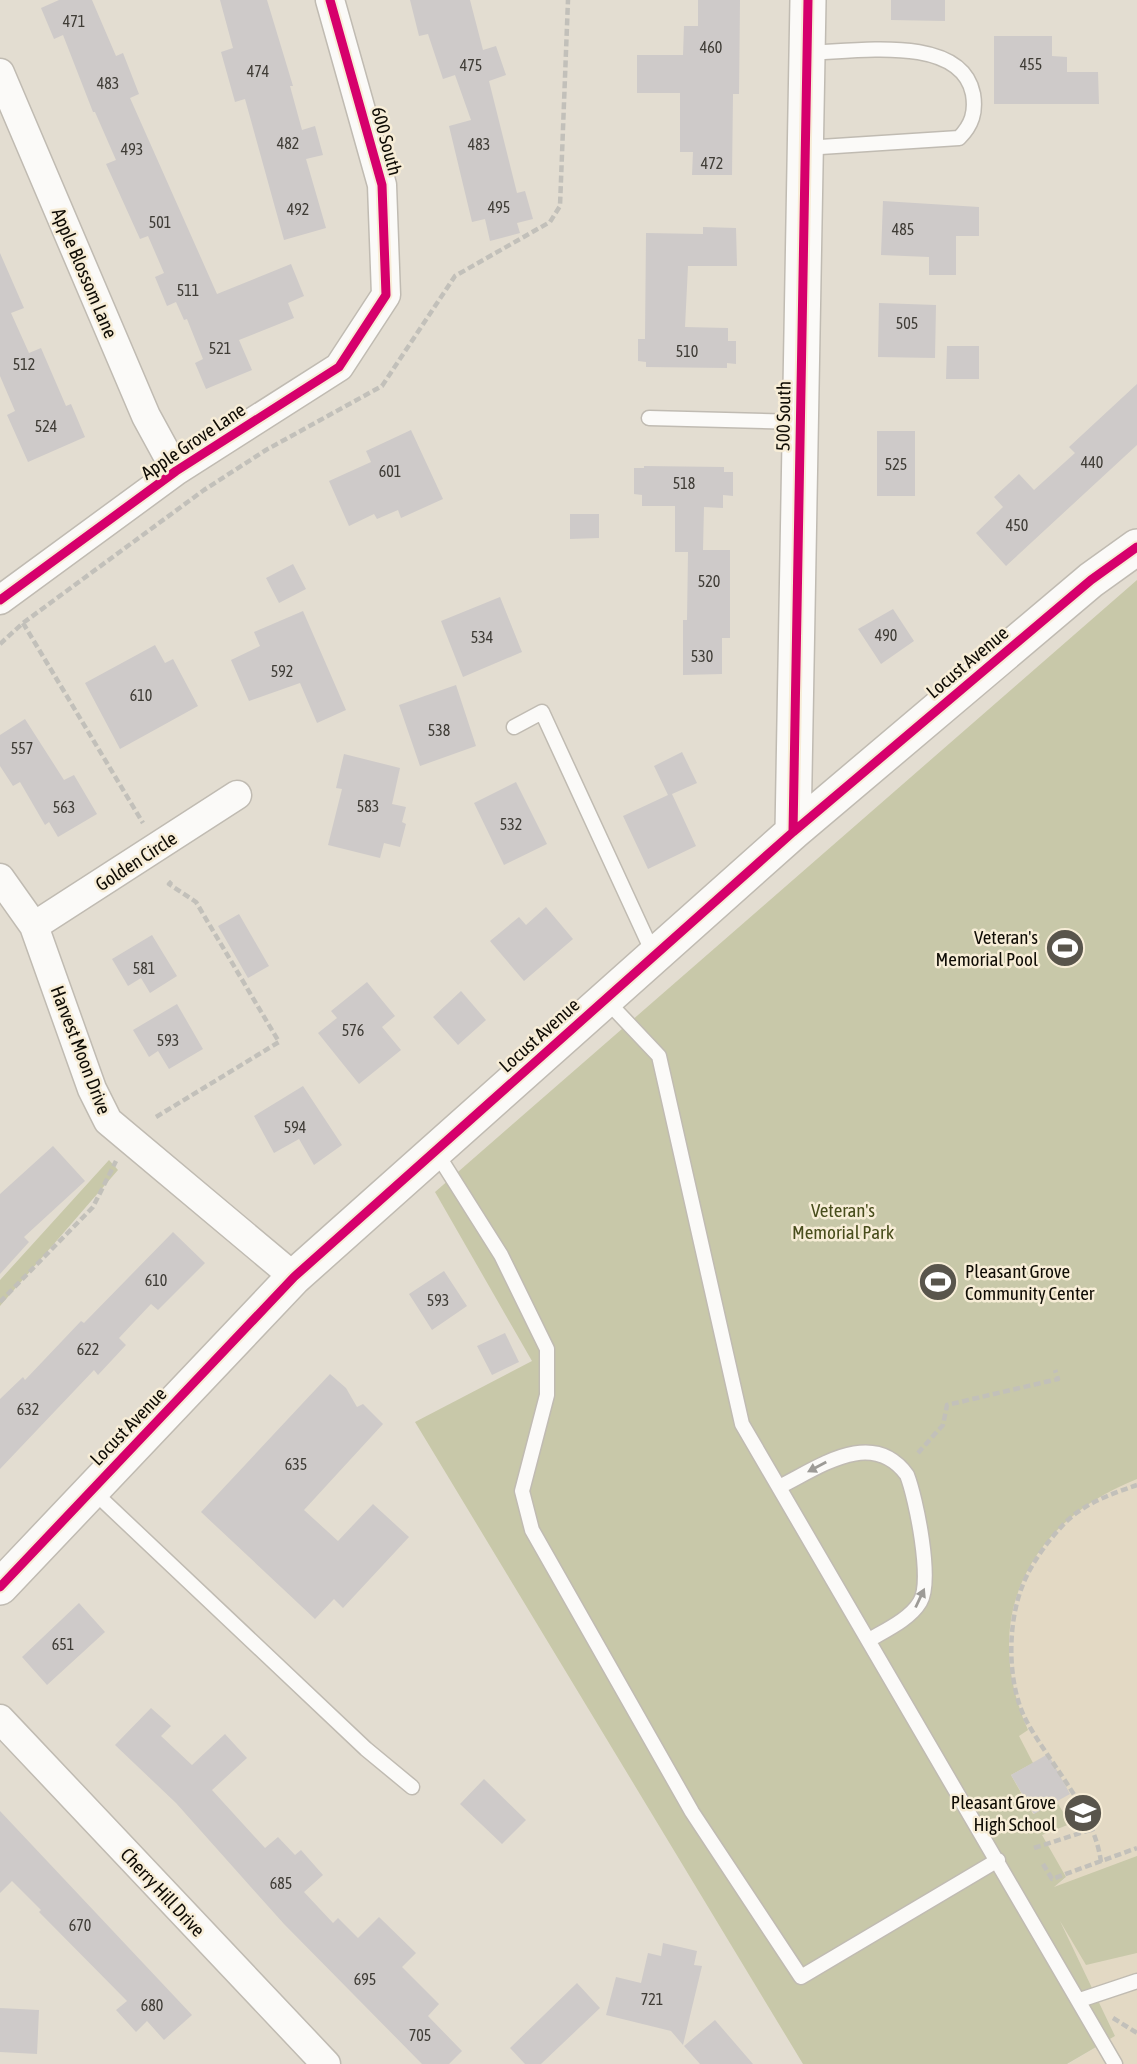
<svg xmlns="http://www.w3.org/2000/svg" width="1137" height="2064" font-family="'Asap Condensed',sans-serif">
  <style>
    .built { fill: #e3d9c4 }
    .green { fill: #c8c8a9 }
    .building { fill: #cecac9 }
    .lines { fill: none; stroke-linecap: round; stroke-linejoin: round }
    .service-casing { stroke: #c0bbb2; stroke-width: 17 }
    .minor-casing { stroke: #c0bbb2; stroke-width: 31 }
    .tertiary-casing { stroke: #c0bbb2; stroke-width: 38 }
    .path { stroke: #c2c0ba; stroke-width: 4.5; stroke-dasharray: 7 3.5; stroke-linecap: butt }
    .service { stroke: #fbfaf8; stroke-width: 14 }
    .minor { stroke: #fbfaf8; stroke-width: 28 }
    .tertiary { stroke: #fbfaf8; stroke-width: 35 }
    .cycleway-casing { stroke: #f7edd7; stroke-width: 13 }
    .cycleway { stroke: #d6006c; stroke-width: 9 }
    .oneway { fill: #9d9b97 }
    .labels { text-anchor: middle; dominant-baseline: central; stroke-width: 5; stroke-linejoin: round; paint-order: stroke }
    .number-label { font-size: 16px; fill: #3f3c36 }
    .street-label { font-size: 19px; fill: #0f0c05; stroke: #f7edd7 }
    .poi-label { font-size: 19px; fill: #0f0c05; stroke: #f7edd7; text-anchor: end }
    .park-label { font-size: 19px; fill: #484d1c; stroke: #f7edd7 }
  </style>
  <rect width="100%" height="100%" fill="#e3ddd1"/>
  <path class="built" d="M 1137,1432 L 1137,2064 L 1068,2064 L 1115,2036 L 1046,1892 L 1066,1878 L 991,1748 L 941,1492 Z"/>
  <path class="green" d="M 1137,580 L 1137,1479 C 1028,1522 979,1619 1028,1730 L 1019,1736 L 1033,1763 L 1011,1775 L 1033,1814 L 1057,1802 L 1070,1824 L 1042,1835 L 1066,1877 L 1054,1887 L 1137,1856 L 1137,1953 L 1086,1965 L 1060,1921 L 1115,2036 L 1067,2064 L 803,2064 L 415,1422 L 532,1361 L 435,1192 Z
    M 109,1160 L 118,1170 L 0,1306 L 0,1280 Z"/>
  <path class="building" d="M 59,0 L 92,0 L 116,56 L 123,53 L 139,94 L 130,98 L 217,294 L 291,264 L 304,296 L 288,303 L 294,318 L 239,340 L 252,370 L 206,389 L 195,363 L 203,359 L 187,319 L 184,320 L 176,302 L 167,306 L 155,277 L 164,273 L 148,236 L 140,239 L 106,164 L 116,160 L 95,112 L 93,112 L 63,35 L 54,39 L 41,8 Z
    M 220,0 L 267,0 L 293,86 L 290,86 L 302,130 L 315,126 L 323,155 L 306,159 L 326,228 L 284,240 L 245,99 L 235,102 L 221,52 L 233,48 Z
    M 410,0 L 470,0 L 483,50 L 496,46 L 506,75 L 489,81 L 517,193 L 525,191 L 533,219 L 517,223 L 520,233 L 490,241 L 485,219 L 472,222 L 449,126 L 471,120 L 455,75 L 443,79 L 428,34 L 419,36 Z
    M 698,0 L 740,0 L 739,94 L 733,94 L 732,175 L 692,175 L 693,152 L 680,152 L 680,93 L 637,93 L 637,55 L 683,55 L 684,26 L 698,26 Z
    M 891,0 L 945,0 L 945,21 L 891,20 Z
    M 994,36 L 1052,36 L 1052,56 L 1067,57 L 1067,72 L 1098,72 L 1099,104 L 994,104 Z
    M 883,201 L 979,207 L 979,236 L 956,236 L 956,275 L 929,275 L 929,257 L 881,255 Z
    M 703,227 L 736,228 L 737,266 L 688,266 L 685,327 L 728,328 L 728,341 L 736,341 L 736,364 L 727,363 L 727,368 L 646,367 L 646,362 L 638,361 L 638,339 L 645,339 L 646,233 L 703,234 Z
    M 0,253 L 24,308 L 11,313 L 29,353 L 41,348 L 66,406 L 71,404 L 85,437 L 28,462 L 7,415 L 15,411 L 0,376 Z
    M 879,303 L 936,305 L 935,358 L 878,357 Z
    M 947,346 L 979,346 L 979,379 L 946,379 Z
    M 1137,384 L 1137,445 L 1006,566 L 976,533 L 1003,507 L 994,497 L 1019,474 L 1034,490 L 1075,453 L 1069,447 Z
    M 411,430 L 443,499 L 401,518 L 398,510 L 377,519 L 374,514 L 349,526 L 329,481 L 371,462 L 366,451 Z
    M 877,431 L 915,431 L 915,496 L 877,496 Z
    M 644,466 L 724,467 L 724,472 L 733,472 L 733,496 L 723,495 L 723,508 L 704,507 L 703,550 L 730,550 L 730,638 L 722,638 L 722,674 L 683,675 L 683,620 L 687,620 L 688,552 L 675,552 L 675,506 L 642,506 L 642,495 L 634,494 L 634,468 L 644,468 Z
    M 570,514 L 599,514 L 599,538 L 570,539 Z
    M 293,564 L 306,589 L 279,603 L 266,578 Z
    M 500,597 L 522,652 L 463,677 L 441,621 Z
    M 893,609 L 914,641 L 881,664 L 858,629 Z
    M 303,611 L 346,710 L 317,723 L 300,683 L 249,701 L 231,660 L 260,646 L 254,632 Z
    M 155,645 L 165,663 L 173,659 L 198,706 L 120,749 L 85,683 Z
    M 456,685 L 476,746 L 420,766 L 399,705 Z
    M 25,719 L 64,780 L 74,775 L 97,814 L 58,837 L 49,822 L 45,825 L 20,782 L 13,786 L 0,766 L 0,735 Z
    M 682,752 L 697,783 L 672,794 L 696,846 L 648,869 L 623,816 L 668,795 L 654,766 Z
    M 344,754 L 400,768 L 392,804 L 406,807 L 402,822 L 406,824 L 400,847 L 384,843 L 380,858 L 328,845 L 342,789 L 336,788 Z
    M 516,782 L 547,844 L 504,865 L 474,803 Z
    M 546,907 L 573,939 L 524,981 L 490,941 L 519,917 L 526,925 Z
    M 239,914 L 269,966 L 248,978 L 218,926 Z
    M 152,935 L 177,976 L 150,993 L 141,978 L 128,986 L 112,959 Z
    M 367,982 L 395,1016 L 382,1027 L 401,1050 L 359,1084 L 318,1033 L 337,1018 L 331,1011 Z
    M 461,991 L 486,1020 L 458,1045 L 433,1017 Z
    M 177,1004 L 203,1049 L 169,1069 L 158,1051 L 149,1057 L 133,1030 Z
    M 303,1086 L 342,1145 L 314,1165 L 299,1139 L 274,1153 L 254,1116 Z
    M 53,1146 L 85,1181 L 24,1237 L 29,1242 L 0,1274 L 0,1194 Z
    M 173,1232 L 205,1263 L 158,1310 L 151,1304 L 119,1338 L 126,1345 L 98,1375 L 94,1370 L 0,1469 L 0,1399 L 23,1377 L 25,1380 L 81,1321 L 84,1323 Z
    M 444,1271 L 467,1306 L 432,1330 L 409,1294 Z
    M 505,1333 L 519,1362 L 492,1375 L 477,1346 Z
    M 330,1374 L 346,1388 L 357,1407 L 363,1404 L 383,1424 L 304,1510 L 338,1541 L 373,1504 L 409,1537 L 343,1608 L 334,1599 L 315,1619 L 201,1512 Z
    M 79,1603 L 105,1632 L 47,1685 L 22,1657 Z
    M 151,1708 L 171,1726 L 161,1736 L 192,1765 L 225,1734 L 247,1758 L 212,1790 L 265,1848 L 278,1837 L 295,1855 L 301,1850 L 323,1875 L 304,1892 L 333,1923 L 338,1918 L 358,1938 L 379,1917 L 416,1953 L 402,1967 L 439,2004 L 428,2016 L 462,2051 L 449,2064 L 422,2064 L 284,1924 L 176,1803 L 115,1745 Z
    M 1048,1754 L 1070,1794 L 1034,1814 L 1011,1775 Z
    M 484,1779 L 526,1820 L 502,1844 L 460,1804 Z
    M 0,1811 L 192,2015 L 164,2040 L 147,2021 L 136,2032 L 116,2010 L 127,2001 L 39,1912 L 41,1910 L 12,1881 L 0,1893 Z
    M 663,1943 L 697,1951 L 694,1965 L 702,1966 L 683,2045 L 671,2031 L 606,2015 L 616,1977 L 641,1983 L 648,1953 L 661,1956 Z
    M 577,1983 L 600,2008 L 541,2064 L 525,2064 L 510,2048 Z
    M 0,2008 L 39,2010 L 37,2054 L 0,2052 Z
    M 715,2020 L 753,2064 L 700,2064 L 684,2046 Z"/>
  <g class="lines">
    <g class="service-casing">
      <path id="service" d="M 805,148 L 959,138 C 972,125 976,112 973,94 C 961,33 853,52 807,53
        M 649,418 L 800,422
        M 514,727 L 542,712 L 654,955
        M 606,1000 L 659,1056 L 742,1424 L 1115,2064
        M 436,1152 L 501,1255 L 547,1349 L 547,1395 L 522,1491 L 532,1530 L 692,1812 L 801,1977 L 998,1860
        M 779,1487 C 818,1468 872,1427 907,1475 C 916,1498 933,1581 920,1602 C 910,1619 886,1630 869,1640
        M 93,1491 L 366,1749 L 412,1787
        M 1080,2000 L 1137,1981"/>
    </g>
    <g class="minor-casing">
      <path id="minor" d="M 0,73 L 146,416 L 176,471
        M 0,600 L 176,471 L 339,367 L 386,295 L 382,185 L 330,0
        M 0,878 L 34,926 L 92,1089 L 108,1121 L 294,1277
        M 34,926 L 237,795
        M 0,1719 L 326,2064"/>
    </g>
    <g class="tertiary-casing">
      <path id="tertiary" d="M 793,832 L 808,0
        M 0,1587 L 294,1277 L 793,832 L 1091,580 L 1137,547"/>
    </g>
    <path class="path" d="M 23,623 L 143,823
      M 0,644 L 23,623 L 204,490 L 266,450 L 382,386 L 455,276 L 550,222 L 560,206 L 568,0
      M 156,1117 L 279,1042 L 196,902 L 169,884 L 174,879
      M 0,1302 L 93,1207 L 116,1161
      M 918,1453 L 943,1425 L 947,1405 L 1058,1379 L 1055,1370
      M 1034,1848 L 1093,1829
      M 1101,1862 C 1094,1810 1052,1767 1027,1722 C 1007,1686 1007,1625 1022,1587 C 1030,1565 1047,1542 1063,1525 C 1082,1504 1111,1494 1137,1485
      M 1043,1864 L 1052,1879 L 1137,1848
      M 1113,2018 L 1137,2033"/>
    <use href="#service" class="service"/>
    <use href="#minor" class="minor"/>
    <use href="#tertiary" class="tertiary"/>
    <g class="cycleway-casing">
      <path id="cycleway" d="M 0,600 L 176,471 L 339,367 L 386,295 L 382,185 L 330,0
        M 793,832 L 808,0
        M 0,1587 L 294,1277 L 793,832 L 1091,580 L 1137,547"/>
    </g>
    <use href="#cycleway" class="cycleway"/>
  </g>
  <defs><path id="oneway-solid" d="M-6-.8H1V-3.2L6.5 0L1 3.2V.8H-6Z" transform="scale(1.75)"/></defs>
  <g class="oneway">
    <use href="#oneway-solid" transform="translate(817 1467) rotate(152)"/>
    <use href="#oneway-solid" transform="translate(920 1598) rotate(-65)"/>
  </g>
  <defs>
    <g id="stadium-disc" transform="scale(2.0125)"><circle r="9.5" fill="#59554c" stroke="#f7edd7"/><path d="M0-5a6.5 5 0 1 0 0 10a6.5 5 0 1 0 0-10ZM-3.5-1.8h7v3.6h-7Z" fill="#fff"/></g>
    <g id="school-disc" transform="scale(2.0125)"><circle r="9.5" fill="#59554c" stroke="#f7edd7"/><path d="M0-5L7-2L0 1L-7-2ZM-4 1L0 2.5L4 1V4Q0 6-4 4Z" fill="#fff"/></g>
  </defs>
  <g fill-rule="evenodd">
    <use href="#stadium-disc" x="1065" y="948"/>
    <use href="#stadium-disc" x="938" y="1282"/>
    <use href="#school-disc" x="1083" y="1813"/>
  </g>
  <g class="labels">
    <g class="number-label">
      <text x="74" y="21">471</text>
      <text x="711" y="47">460</text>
      <text x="1031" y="64">455</text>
      <text x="471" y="65">475</text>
      <text x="258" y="71">474</text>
      <text x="108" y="83">483</text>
      <text x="288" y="143">482</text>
      <text x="479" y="144">483</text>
      <text x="132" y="149">493</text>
      <text x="712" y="163">472</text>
      <text x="499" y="207">495</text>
      <text x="298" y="209">492</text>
      <text x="160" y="222">501</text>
      <text x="903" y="229">485</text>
      <text x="188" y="290">511</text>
      <text x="907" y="323">505</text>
      <text x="220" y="348">521</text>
      <text x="687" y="351">510</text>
      <text x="24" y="364">512</text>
      <text x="46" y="426">524</text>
      <text x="1092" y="462">440</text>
      <text x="896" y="464">525</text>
      <text x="390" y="471">601</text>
      <text x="684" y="483">518</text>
      <text x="1017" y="525">450</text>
      <text x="709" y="581">520</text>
      <text x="886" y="635">490</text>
      <text x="482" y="637">534</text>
      <text x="702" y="656">530</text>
      <text x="282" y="671">592</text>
      <text x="141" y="695">610</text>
      <text x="439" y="730">538</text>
      <text x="22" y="748">557</text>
      <text x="368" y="806">583</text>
      <text x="64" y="807">563</text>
      <text x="511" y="824">532</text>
      <text x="144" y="968">581</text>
      <text x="353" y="1030">576</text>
      <text x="168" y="1040">593</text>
      <text x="295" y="1127">594</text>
      <text x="156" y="1280">610</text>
      <text x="438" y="1300">593</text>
      <text x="88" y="1349">622</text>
      <text x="28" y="1409">632</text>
      <text x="296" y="1464">635</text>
      <text x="63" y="1644">651</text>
      <text x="281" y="1883">685</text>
      <text x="80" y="1925">670</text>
      <text x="365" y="1979">695</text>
      <text x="652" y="1999">721</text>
      <text x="152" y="2005">680</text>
      <text x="420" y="2035">705</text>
    </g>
    <g class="street-label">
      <text transform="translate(387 141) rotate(75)">600 South</text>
      <text transform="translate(85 273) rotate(67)">Apple Blossom Lane</text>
      <text transform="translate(783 416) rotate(-89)">500 South</text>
      <text transform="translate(193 441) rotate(-34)">Apple Grove Lane</text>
      <text transform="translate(967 662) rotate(-40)">Locust Avenue</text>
      <text transform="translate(136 861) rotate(-33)">Golden Circle</text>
      <text transform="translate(539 1035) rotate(-42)">Locust Avenue</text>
      <text transform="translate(81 1050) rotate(69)">Harvest Moon Drive</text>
      <text transform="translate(128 1426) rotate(-46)">Locust Avenue</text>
      <text transform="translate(163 1892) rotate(47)">Cherry Hill Drive</text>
    </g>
    <g class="poi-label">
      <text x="1038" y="937">Veteran's<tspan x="1038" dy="22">Memorial Pool</tspan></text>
      <text x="965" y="1271" text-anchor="start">Pleasant Grove<tspan x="965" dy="22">Community Center</tspan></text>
      <text x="1056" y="1802">Pleasant Grove<tspan x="1056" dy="22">High School</tspan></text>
    </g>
    <g class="park-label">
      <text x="843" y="1210">Veteran's<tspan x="843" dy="22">Memorial Park</tspan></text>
    </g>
  </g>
</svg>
